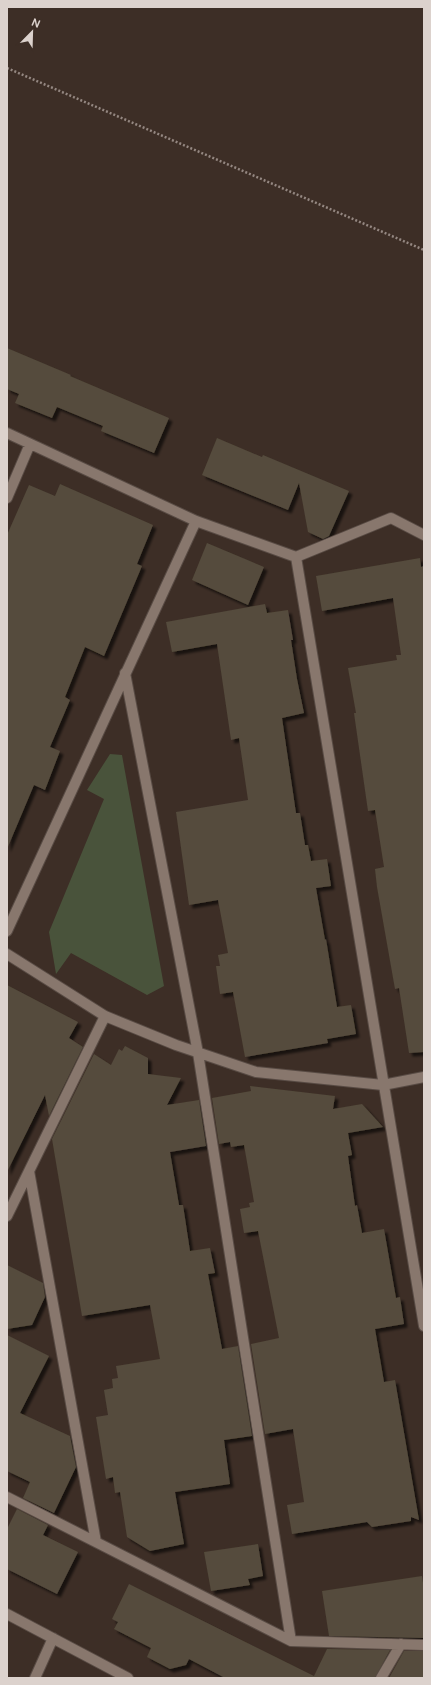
<svg xmlns="http://www.w3.org/2000/svg" width="431" height="1685" font-family="'DM Sans',sans-serif">
  <style>
    .green { fill: #49533b }
    .building { fill: #544b3c; filter: url(#shadow) }
    .lines { fill: none; stroke-linecap: round; stroke-linejoin: round }
    .minor-casing { stroke: #584b44; stroke-width: 12 }
    .path { stroke: #948781; stroke-width: 2.5; stroke-dasharray: 2 2; stroke-linecap: butt }
    .minor { stroke: #88776d; stroke-width: 10 }
  </style>
  <defs>
    <filter id="shadow"><feDropShadow dx="3.5" dy="3.5" stdDeviation="1" flood-color="#0009"/></filter>
  </defs>
  <rect width="100%" height="100%" fill="#3d2e26"/>
  <path class="green" d="M 110,754 L 122,755 L 164,986 L 147,995 L 71,953 L 56,974 L 49,932 L 104,799 L 87,790 Z"/>
  <path class="building" d="M 7,348 L 71,375 L 70,376 L 169,418 L 154,453 L 101,431 L 103,426 L 57,407 L 52,418 L 15,403 L 19,394 L 7,389 Z
    M 217,438 L 262,457 L 263,455 L 349,491 L 329,536 L 323,539 L 308,532 L 299,483 L 288,510 L 202,475 Z
    M 60,484 L 153,525 L 137,564 L 142,566 L 104,656 L 85,647 L 65,697 L 70,700 L 50,747 L 60,751 L 45,790 L 34,785 L 7,849 L 7,535 L 29,485 L 55,496 Z
    M 207,543 L 264,567 L 248,605 L 192,580 Z
    M 420,558 L 421,567 L 424,566 L 424,1052 L 409,1053 L 399,988 L 395,989 L 377,887 L 375,869 L 384,867 L 375,810 L 368,811 L 354,713 L 356,713 L 348,668 L 397,660 L 396,655 L 401,655 L 393,598 L 322,611 L 316,576 Z
    M 265,604 L 267,613 L 288,610 L 293,640 L 291,640 L 297,679 L 304,713 L 282,718 L 296,813 L 300,813 L 305,845 L 308,845 L 311,861 L 327,859 L 331,886 L 316,888 L 325,940 L 326,939 L 337,1007 L 351,1005 L 356,1034 L 327,1039 L 328,1043 L 245,1057 L 233,992 L 220,994 L 216,966 L 220,966 L 218,955 L 228,953 L 218,900 L 189,905 L 176,812 L 248,800 L 239,738 L 231,740 L 217,644 L 172,652 L 166,622 Z
    M 7,985 L 78,1022 L 69,1038 L 83,1047 L 49,1116 L 45,1095 L 7,1172 Z
    M 125,1046 L 148,1058 L 148,1074 L 181,1078 L 167,1105 L 199,1100 L 206,1146 L 170,1152 L 179,1205 L 183,1205 L 190,1251 L 210,1248 L 215,1273 L 208,1274 L 222,1349 L 238,1346 L 252,1436 L 224,1440 L 230,1484 L 175,1492 L 184,1544 L 150,1551 L 127,1537 L 120,1492 L 115,1493 L 113,1477 L 106,1479 L 96,1417 L 108,1415 L 104,1390 L 113,1388 L 112,1379 L 118,1378 L 116,1366 L 160,1359 L 150,1305 L 82,1316 L 52,1139 L 94,1054 L 111,1065 L 119,1049 L 122,1051 Z
    M 250,1086 L 335,1096 L 333,1109 L 362,1104 L 383,1127 L 348,1133 L 352,1155 L 348,1156 L 355,1206 L 357,1205 L 362,1233 L 384,1229 L 396,1298 L 400,1297 L 404,1324 L 375,1329 L 384,1382 L 395,1380 L 419,1520 L 411,1517 L 411,1521 L 372,1527 L 367,1522 L 292,1534 L 287,1505 L 304,1502 L 293,1429 L 265,1434 L 251,1344 L 279,1338 L 258,1231 L 244,1233 L 240,1209 L 250,1207 L 249,1203 L 254,1202 L 244,1145 L 231,1147 L 230,1142 L 219,1144 L 212,1098 L 251,1091 Z
    M 7,1265 L 43,1283 L 45,1297 L 32,1325 L 7,1329 Z
    M 7,1335 L 49,1356 L 20,1413 L 70,1436 L 76,1467 L 54,1513 L 23,1498 L 30,1482 L 7,1471 Z
    M 17,1509 L 48,1525 L 43,1535 L 78,1552 L 57,1594 L 7,1569 L 7,1529 Z
    M 258,1544 L 263,1576 L 248,1579 L 250,1585 L 211,1591 L 204,1552 Z
    M 422,1576 L 424,1589 L 424,1638 L 329,1636 L 322,1591 Z
    M 129,1584 L 314,1676 L 327,1649 L 390,1650 L 375,1678 L 225,1678 L 189,1659 L 186,1665 L 170,1669 L 147,1657 L 151,1648 L 114,1629 L 118,1622 L 112,1619 Z
    M 404,1651 L 424,1651 L 424,1678 L 389,1678 Z"/>
  <g class="lines">
    <g class="minor-casing">
      <path id="minor" d="M 7,433 L 196,521 L 296,557 L 391,518 L 424,535
        M 7,498 L 30,444
        M 296,557 L 424,1326
        M 125,673 L 198,1053 L 291,1641
        M 7,931 L 196,521
        M 7,954 L 105,1016 L 176,1045 L 256,1072 L 383,1085 L 424,1077
        M 29,1171 L 96,1542
        M 7,1216 L 105,1016
        M 7,1497 L 291,1641 L 424,1645
        M 7,1614 L 128,1678
        M 35,1678 L 53,1638
        M 381,1678 L 401,1644"/>
    </g>
    <path class="path" d="M 7,68 L 424,250"/>
    <use href="#minor" class="minor"/>
  </g>
  <rect width="431" height="1685" fill="none" stroke="#dcd2cd" stroke-width="16"/>
  <g transform="translate(32 32) rotate(23)" stroke="#3d2e26" stroke-width="3" paint-order="stroke">
  <path d="M0-3L7 15L0 10L-7 15Z" fill="#dcd2cd"/>
  <text y="-6" font-size="11" font-weight="bold" text-anchor="middle" fill="#dcd2cd">N</text>
  </g>
</svg>
